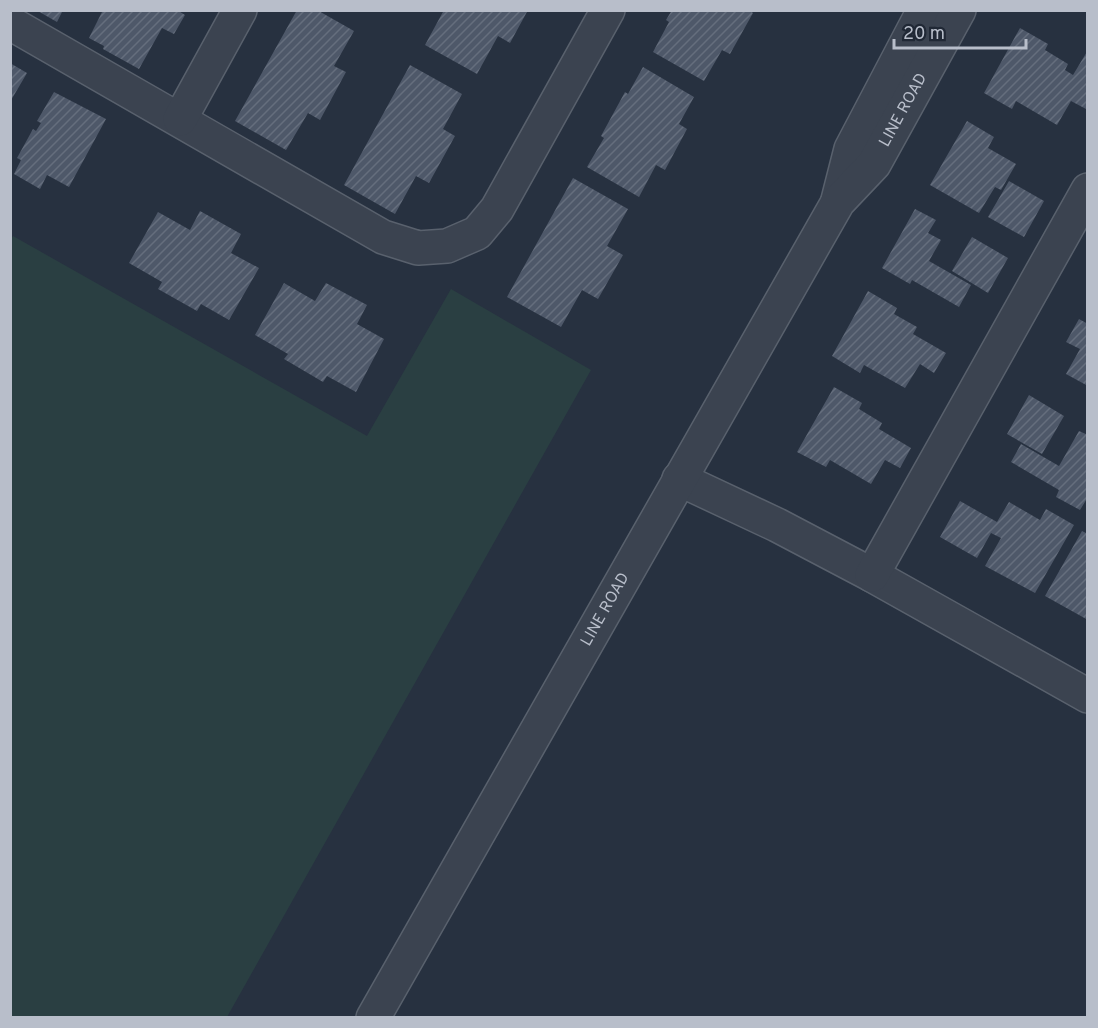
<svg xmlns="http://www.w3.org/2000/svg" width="1098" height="1028" font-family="Overpass,sans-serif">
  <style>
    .green { fill: #2a3f42 }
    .building { fill: url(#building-hatch) }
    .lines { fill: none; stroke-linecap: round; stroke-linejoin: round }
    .minor-casing { stroke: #59616d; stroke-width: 36 }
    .minor { stroke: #3b4350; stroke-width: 33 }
    .labels { text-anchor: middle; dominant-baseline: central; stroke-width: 6; stroke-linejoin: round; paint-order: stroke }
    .street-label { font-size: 16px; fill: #b8beca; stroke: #202835 }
  </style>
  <defs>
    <pattern id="building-hatch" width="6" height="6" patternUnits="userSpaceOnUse" patternTransform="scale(1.5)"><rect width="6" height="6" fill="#4e5869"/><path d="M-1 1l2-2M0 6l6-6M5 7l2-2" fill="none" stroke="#656e7d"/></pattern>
  </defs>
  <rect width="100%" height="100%" fill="#273140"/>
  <path class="green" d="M 13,236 L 367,436 L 451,289 L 591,370 L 227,1017 L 11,1017 L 10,241 Z"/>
  <path class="building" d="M 36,10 L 63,10 L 57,22 Z
    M 103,10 L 177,10 L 185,15 L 174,34 L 162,28 L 139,69 L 103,49 L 104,46 L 89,38 Z
    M 297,10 L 317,10 L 354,31 L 334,66 L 346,72 L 320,120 L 308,113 L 286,150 L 235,121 Z
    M 444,10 L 528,10 L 510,43 L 498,36 L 477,74 L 425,45 Z
    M 672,10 L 749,10 L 753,13 L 730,54 L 722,50 L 704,81 L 653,52 L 669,22 L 666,20 Z
    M 1020,28 L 1048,44 L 1045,50 L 1068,64 L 1065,70 L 1073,75 L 1088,50 L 1086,109 L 1071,101 L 1057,125 L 1016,101 L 1012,109 L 984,93 Z
    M 10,63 L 27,73 L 10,102 Z
    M 410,65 L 462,94 L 443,129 L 455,136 L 429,183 L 416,176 L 395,214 L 344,185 Z
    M 643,67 L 694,97 L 679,124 L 687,129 L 665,170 L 656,165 L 639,197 L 587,167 L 604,138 L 601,136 L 625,92 L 628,94 Z
    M 54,92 L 106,119 L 69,187 L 47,175 L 40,189 L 14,174 L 21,160 L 17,158 L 33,129 L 36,131 L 41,123 L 37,121 Z
    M 967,121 L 994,137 L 988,148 L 1016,164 L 1001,190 L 995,187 L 979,213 L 930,185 Z
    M 573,178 L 628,209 L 607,246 L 623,255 L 598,299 L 582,290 L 561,327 L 507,297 Z
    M 1009,181 L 1044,201 L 1024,237 L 988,217 Z
    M 915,209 L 936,220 L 928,233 L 941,240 L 929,261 L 971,285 L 959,307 L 912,280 L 910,284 L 882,268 Z
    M 200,211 L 241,234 L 231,253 L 259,268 L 229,320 L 201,304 L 197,311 L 158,289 L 162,282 L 129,263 L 158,212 L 190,230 Z
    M 972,237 L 1008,258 L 988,293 L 952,271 Z
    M 284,283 L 315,301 L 326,283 L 367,305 L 357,324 L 384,339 L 356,392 L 327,376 L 323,382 L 284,359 L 288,354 L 255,335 Z
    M 868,291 L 897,308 L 894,314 L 917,327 L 913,334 L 946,353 L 934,373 L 920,364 L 905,388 L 864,365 L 860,373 L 832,356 Z
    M 1079,319 L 1088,324 L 1088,386 L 1066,374 L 1080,349 L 1066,342 Z
    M 834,387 L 862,403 L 859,409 L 882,423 L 879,429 L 911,448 L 900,468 L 885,460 L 871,484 L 830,460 L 826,467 L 797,452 Z
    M 1029,395 L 1064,416 L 1042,454 L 1007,434 Z
    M 1079,431 L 1088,435 L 1088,497 L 1080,510 L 1056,497 L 1059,490 L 1011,462 L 1021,444 L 1059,466 Z
    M 960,501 L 997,522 L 1009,502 L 1040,520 L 1046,509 L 1074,525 L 1035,593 L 985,566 L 1001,538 L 991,533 L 977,558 L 940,537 Z
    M 1082,531 L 1088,534 L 1088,620 L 1045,596 Z"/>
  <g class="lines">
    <g class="minor-casing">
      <g id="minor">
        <path d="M 10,23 L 383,237 L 418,248 L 447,246 L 477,233 L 497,209 L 608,10"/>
        <path d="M 180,119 L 240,10"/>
        <path d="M 838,200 L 851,149 L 924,10"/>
        <path d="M 679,479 L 777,525 L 872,575 L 1088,696"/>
        <path d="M 872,575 L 1088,190"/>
        <path id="s1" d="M 373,1018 L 838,202 L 874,164 L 959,10"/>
      </g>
    </g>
    <use href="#minor" class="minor"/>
  </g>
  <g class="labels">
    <g class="street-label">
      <text stroke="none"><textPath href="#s1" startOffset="1053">LINE ROAD</textPath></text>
      <text stroke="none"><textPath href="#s1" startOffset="470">LINE ROAD</textPath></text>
    </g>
  </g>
  <rect width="1098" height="1028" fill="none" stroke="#b8beca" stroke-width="24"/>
  <path d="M894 39v9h132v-9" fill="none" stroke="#b8beca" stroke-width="3"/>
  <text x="903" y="39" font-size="18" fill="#b8beca" stroke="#202835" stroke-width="4.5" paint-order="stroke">20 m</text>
</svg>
